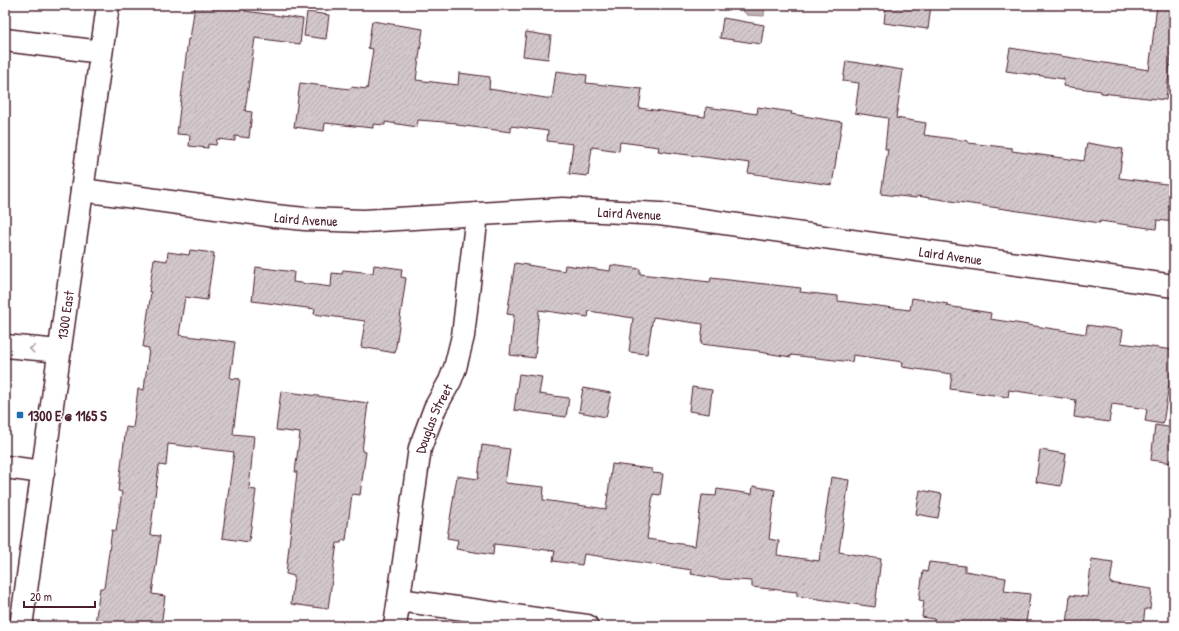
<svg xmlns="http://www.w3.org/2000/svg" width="1179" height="631" font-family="'Patrick Hand',sans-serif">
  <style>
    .water { fill: #c1b3b6; stroke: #91787e }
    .building { fill: url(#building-hatch); stroke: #4a1f2b }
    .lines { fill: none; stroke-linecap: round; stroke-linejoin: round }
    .minor-casing { stroke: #4a1f2b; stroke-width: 25 }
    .secondary-casing { stroke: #4a1f2b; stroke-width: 25 }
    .minor { stroke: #fff; stroke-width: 22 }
    .secondary { stroke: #fff; stroke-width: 22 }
    .oneway { stroke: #ae9aa0 }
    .poi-dot { fill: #1f6fb2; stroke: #fff; stroke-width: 1.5 }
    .labels { text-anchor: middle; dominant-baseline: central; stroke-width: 3; stroke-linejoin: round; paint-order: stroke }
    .street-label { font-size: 14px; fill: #4a1f2b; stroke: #fff }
    .poi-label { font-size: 14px; font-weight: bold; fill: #4a1f2b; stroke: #fff; text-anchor: start }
  </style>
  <defs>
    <pattern id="building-hatch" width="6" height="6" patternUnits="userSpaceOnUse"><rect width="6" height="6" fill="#d2c7cb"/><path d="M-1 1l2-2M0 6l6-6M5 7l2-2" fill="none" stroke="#b6aaae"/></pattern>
  </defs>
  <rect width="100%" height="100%" fill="#fff"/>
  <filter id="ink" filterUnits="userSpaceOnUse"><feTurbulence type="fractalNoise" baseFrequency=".025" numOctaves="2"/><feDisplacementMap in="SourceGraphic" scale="8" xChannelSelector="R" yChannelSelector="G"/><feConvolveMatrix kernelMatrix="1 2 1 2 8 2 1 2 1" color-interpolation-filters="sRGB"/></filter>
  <g filter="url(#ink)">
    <path class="water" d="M 741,5 L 765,5 L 764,16 L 747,15 L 741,9 Z"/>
    <path class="building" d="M 195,5 L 246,5 L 245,11 L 303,19 L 300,44 L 255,38 L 245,111 L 252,112 L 249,138 L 235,136 L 235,141 L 217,139 L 216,145 L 208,144 L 208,148 L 189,146 L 190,135 L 177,134 L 188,39 L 190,39 Z
      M 886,5 L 931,5 L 928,29 L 884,23 Z
      M 1157,5 L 1174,5 L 1174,46 L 1172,46 L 1166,100 L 1101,93 L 1101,91 L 1063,86 L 1064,79 L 1006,71 L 1010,48 L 1149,70 Z
      M 307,12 L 329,15 L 326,39 L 304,36 Z
      M 723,18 L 764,25 L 761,44 L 720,38 Z
      M 372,21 L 423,29 L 416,80 L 458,85 L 459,73 L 490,77 L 489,89 L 552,99 L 556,71 L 587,75 L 586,83 L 642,89 L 639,108 L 705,117 L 706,107 L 757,114 L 758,107 L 792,112 L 791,114 L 842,122 L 832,185 L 748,173 L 750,163 L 658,151 L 659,147 L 620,142 L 619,151 L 592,147 L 588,176 L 569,174 L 573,144 L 547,141 L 548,131 L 511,126 L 511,132 L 457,125 L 457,123 L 418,120 L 417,127 L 385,122 L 385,125 L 373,124 L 373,128 L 325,123 L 324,131 L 294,127 L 300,83 L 350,89 L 351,87 L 367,89 L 373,49 L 368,48 Z
      M 526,32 L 551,36 L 548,59 L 523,56 Z
      M 846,61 L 903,70 L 896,118 L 926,123 L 924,135 L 968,141 L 968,143 L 1012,148 L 1012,151 L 1084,161 L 1087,143 L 1123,149 L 1119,178 L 1174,185 L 1174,222 L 1157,220 L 1156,229 L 1100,221 L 1100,223 L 917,196 L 916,198 L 881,194 L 888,149 L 885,149 L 888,118 L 855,113 L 859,83 L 843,81 Z
      M 190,250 L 214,253 L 207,300 L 185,297 L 179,335 L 235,342 L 230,378 L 240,379 L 233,434 L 254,436 L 249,489 L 256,490 L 249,542 L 222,538 L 234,452 L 168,444 L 166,466 L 159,465 L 150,535 L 160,536 L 152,594 L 165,596 L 161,626 L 114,626 L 95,624 L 100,588 L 104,588 L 112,530 L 116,531 L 122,492 L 118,491 L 126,427 L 133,428 L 138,389 L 144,390 L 149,348 L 143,347 L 151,292 L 149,292 L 154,259 L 167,261 L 168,252 L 189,255 Z
      M 515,263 L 564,271 L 565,265 L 610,271 L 611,265 L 640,269 L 640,274 L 710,282 L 711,278 L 801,288 L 800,292 L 838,296 L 838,301 L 910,310 L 912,298 L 948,304 L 947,306 L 991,313 L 990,319 L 1086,334 L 1087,325 L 1123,330 L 1121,343 L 1174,350 L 1174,371 L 1171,371 L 1163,424 L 1145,421 L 1147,409 L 1112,404 L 1109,422 L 1074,417 L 1076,400 L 1009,390 L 1008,397 L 950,389 L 952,374 L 902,367 L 903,362 L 853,355 L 852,362 L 791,355 L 791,357 L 759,352 L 759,351 L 701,344 L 703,324 L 653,317 L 647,354 L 629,352 L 633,318 L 589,311 L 588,317 L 539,310 L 535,358 L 510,355 L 514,315 L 507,314 Z
      M 374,265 L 402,269 L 401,277 L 406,278 L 395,353 L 361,347 L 365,321 L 314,314 L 315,309 L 252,301 L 256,267 L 294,272 L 293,282 L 331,287 L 332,273 L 342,274 L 343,270 L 373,273 Z
      M 519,374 L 542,377 L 539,394 L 569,398 L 566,417 L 514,410 Z
      M 692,387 L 712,390 L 709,414 L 689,411 Z
      M 583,388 L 611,393 L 606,417 L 579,412 Z
      M 281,391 L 368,403 L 362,451 L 366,452 L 360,495 L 352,494 L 346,540 L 342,540 L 341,543 L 337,543 L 328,609 L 291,604 L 294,576 L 286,574 L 297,472 L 295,472 L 300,433 L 276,430 Z
      M 1155,425 L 1174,428 L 1174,463 L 1151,460 Z
      M 482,445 L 510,449 L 505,483 L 544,487 L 543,500 L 606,509 L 612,464 L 652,469 L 652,473 L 663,474 L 660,495 L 653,494 L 647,539 L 695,546 L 702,495 L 716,496 L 717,489 L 752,494 L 753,486 L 775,490 L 769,539 L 779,541 L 777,555 L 819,561 L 831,477 L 849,480 L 839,552 L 881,559 L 875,607 L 797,596 L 797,592 L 752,587 L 752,581 L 721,579 L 691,574 L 692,570 L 584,554 L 582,565 L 553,561 L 555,551 L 494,544 L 493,555 L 456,549 L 458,540 L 447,538 L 457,476 L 478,479 Z
      M 1040,450 L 1066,454 L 1061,486 L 1036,482 Z
      M 920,490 L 942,494 L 938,518 L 916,514 Z
      M 1092,559 L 1113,562 L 1110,583 L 1152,589 L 1150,609 L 1145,609 L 1143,626 L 1067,626 L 1070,595 L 1087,597 Z
      M 929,562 L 965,566 L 965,571 L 1006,578 L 1004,591 L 1030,594 L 1026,623 L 1000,619 L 999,626 L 952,626 L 934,623 L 934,619 L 922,617 L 924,601 L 919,600 L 923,571 L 927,572 Z"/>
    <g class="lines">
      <g class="minor-casing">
        <g id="minor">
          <path d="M 5,40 L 101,52"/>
          <path id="s1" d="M 82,190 L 275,216 L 305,219 L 364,221 L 563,209 L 660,214 L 1174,286"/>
          <path d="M 5,346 L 60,351"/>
          <path d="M 5,467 L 43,472"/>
          <path d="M 399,600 L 587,626"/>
          <path id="s2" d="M 395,626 L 420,448 L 435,408 L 450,381 L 455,368 L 463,336 L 477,214"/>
        </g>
      </g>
      <g class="secondary-casing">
        <g id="secondary">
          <path id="s3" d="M 21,626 L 108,5"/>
        </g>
      </g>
      <use href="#minor" class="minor"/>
      <use href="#secondary" class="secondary"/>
    </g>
    <defs><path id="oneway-chevron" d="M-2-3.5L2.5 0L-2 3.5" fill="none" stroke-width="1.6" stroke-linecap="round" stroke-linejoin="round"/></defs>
    <use class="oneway" href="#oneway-chevron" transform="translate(32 349) rotate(-174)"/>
  </g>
  <rect class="poi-dot" x="16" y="411" width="8" height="8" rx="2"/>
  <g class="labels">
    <g class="street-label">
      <text stroke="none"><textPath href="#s1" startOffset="550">Laird Avenue</textPath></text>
      <text stroke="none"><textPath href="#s1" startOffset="226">Laird Avenue</textPath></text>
      <text stroke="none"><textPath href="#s1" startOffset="874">Laird Avenue</textPath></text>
      <text stroke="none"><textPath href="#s3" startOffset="314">1300 East</textPath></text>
      <text stroke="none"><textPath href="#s2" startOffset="212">Douglas Street</textPath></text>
    </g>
    <g class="poi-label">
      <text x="28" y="415">1300 E @ 1165 S</text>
    </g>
  </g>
  <rect width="1179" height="631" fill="none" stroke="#fff" stroke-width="20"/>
  <rect x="10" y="10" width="1159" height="611" fill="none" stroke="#4a1f2b" stroke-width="1.5" filter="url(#ink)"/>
  <path d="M24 601v6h71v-6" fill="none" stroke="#4a1f2b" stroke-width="2"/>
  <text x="30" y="601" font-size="12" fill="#4a1f2b" stroke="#ffffff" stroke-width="3" paint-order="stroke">20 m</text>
</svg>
